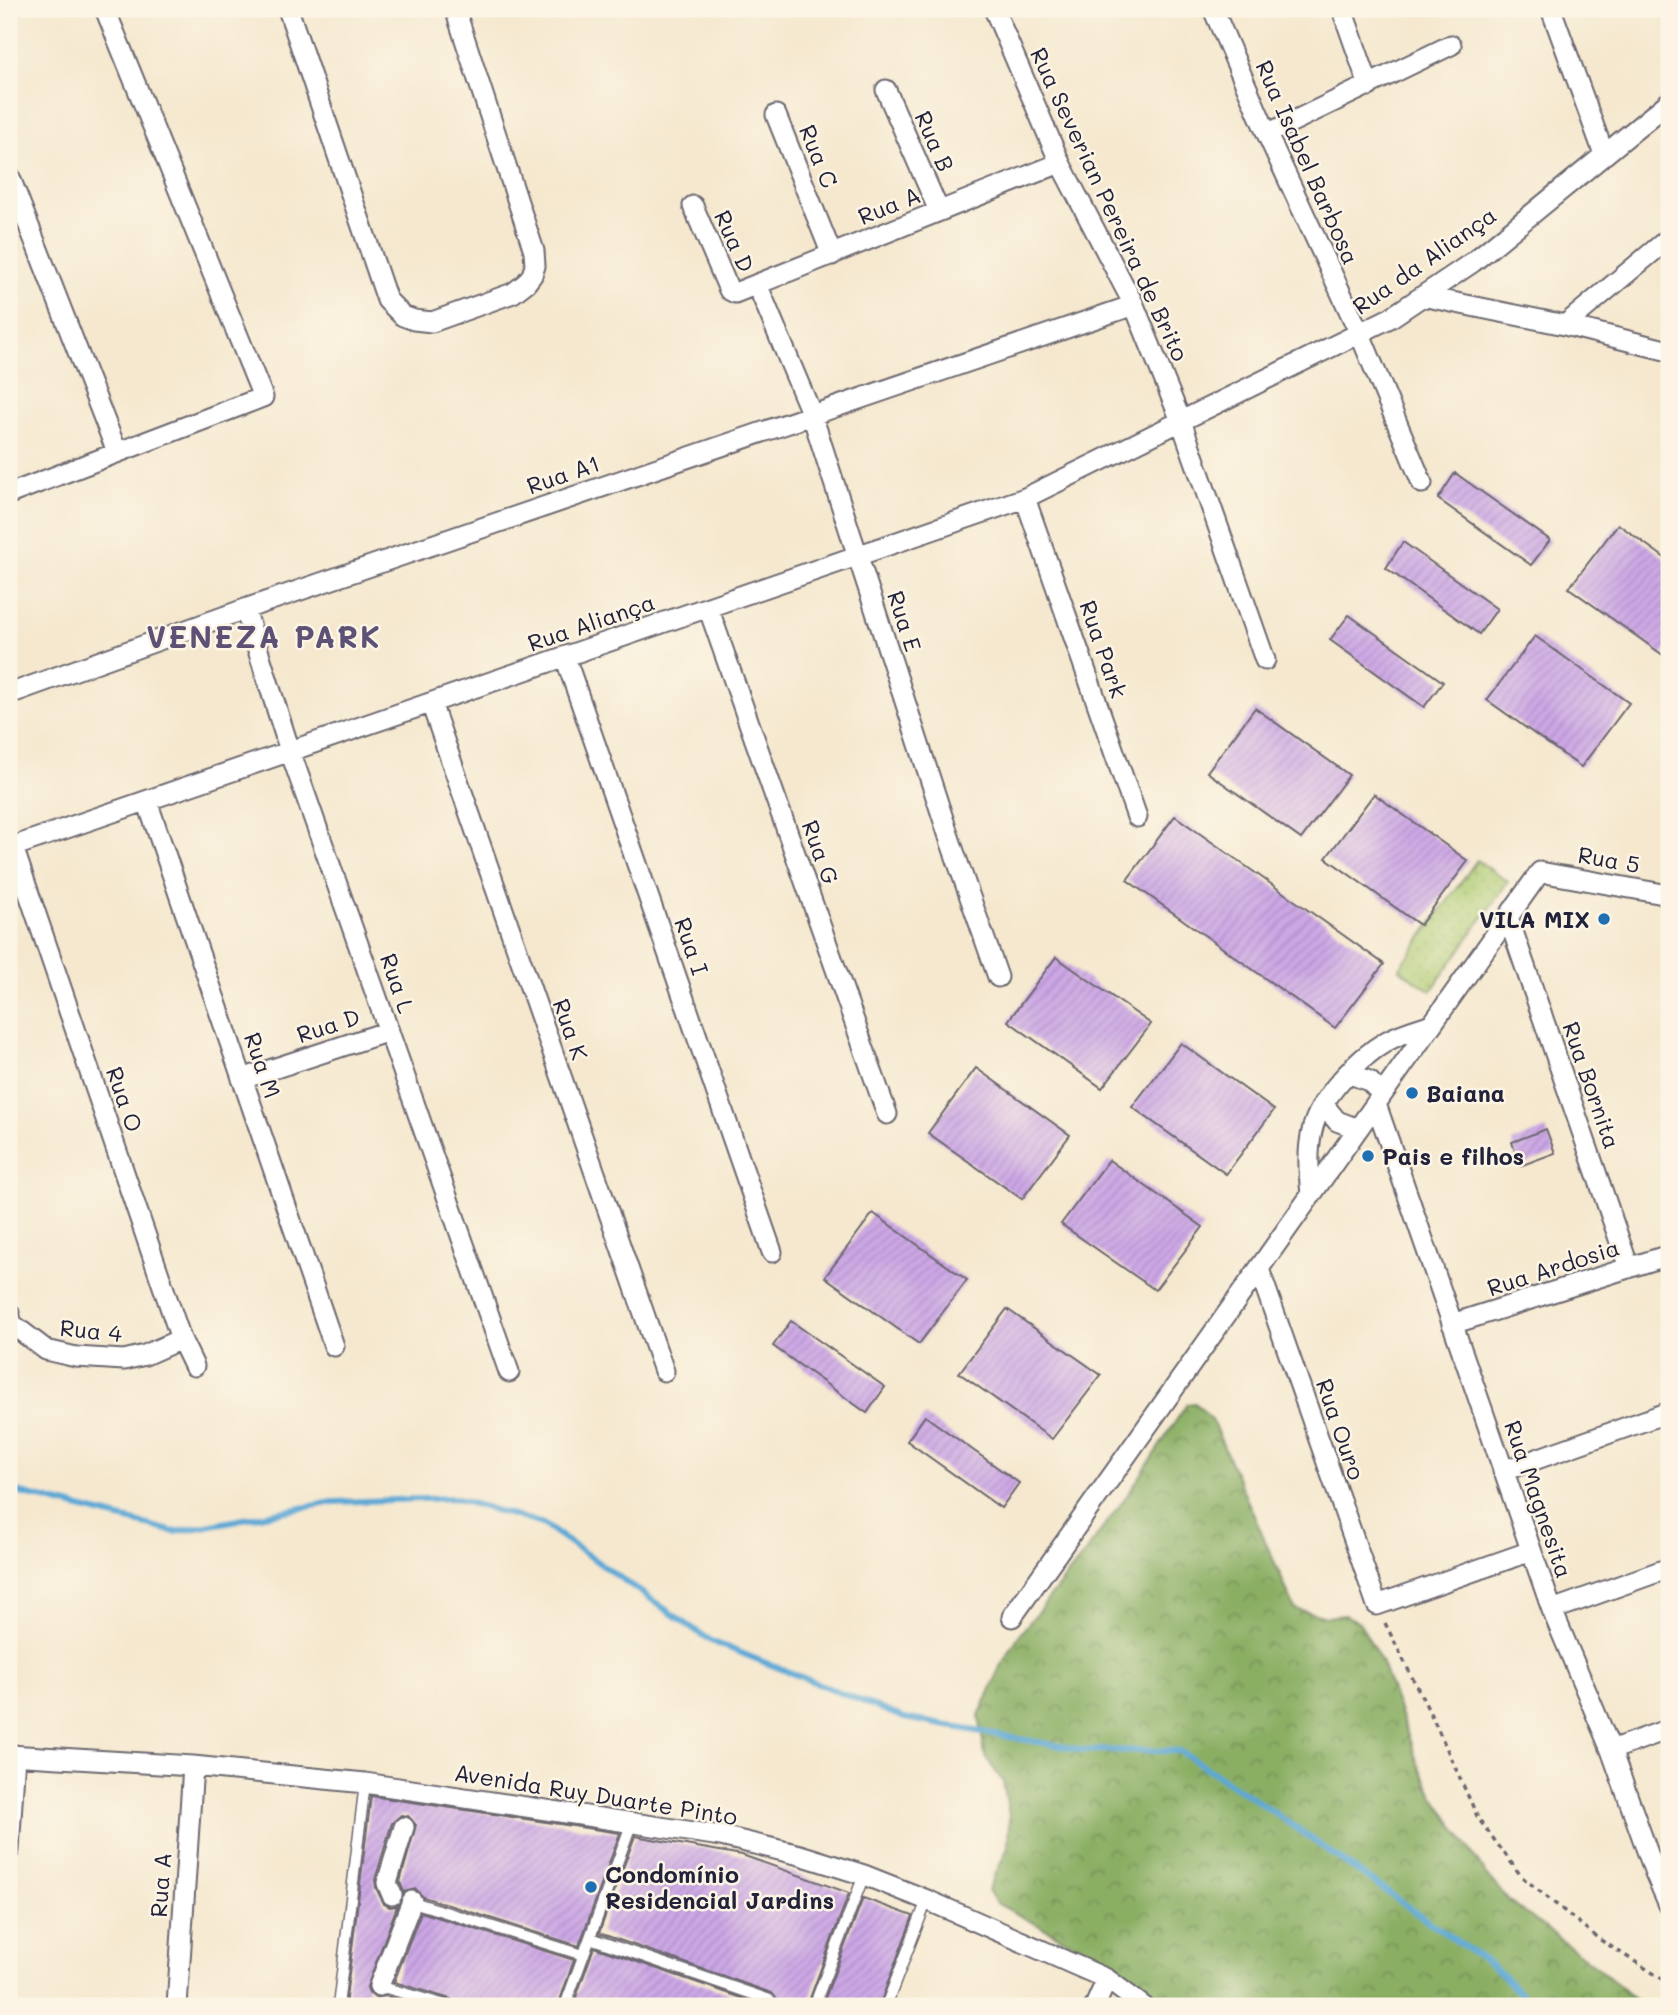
<svg xmlns="http://www.w3.org/2000/svg" width="1678" height="2015" font-family="Mali,sans-serif">
  <style>
    .forest { fill: url(#forest-crowns); stroke: #566850; stroke-width: 2 }
    .park { fill: url(#park-dots); stroke: #687656; stroke-width: 2 }
    .lines { fill: none; stroke-linecap: round; stroke-linejoin: round }
    .stream { stroke: #5ca8d5; stroke-width: 6 }
    .building { fill: url(#building-hatch) }
    .lane-casing { stroke: #6c676f; stroke-width: 13 }
    .street-casing { stroke: #6c676f; stroke-width: 23 }
    .path { stroke: #6c676f; stroke-width: 3.5; stroke-dasharray: 5 5; stroke-linecap: butt }
    .lane { stroke: #fff; stroke-width: 10 }
    .street { stroke: #fff; stroke-width: 19 }
    .poi-dot { fill: #1f6fb2; stroke: #fcf5e5; stroke-width: 2.5 }
    .labels { text-anchor: middle; dominant-baseline: central; stroke-width: 5; stroke-linejoin: round; paint-order: stroke }
    .street-label { font-size: 23px; fill: #22223b; stroke: #fcf5e5 }
    .poi-label { font-size: 23px; font-weight: bold; fill: #22223b; stroke: #fcf5e5; text-anchor: start }
    .district-label { font-size: 30px; font-weight: bold; letter-spacing: 2px; fill: #5e5176; stroke: #fcf5e5 }
  </style>
  <defs>
    <pattern id="forest-crowns" width="20" height="18" patternUnits="userSpaceOnUse" patternTransform="scale(1.75)"><rect width="20" height="18" fill="#8aaf64"/><path d="M2 6a3 3 0 1 1 6 0M12 15a3 3 0 1 1 6 0" fill="none" stroke="#708e54"/></pattern>
    <pattern id="park-dots" width="8" height="8" patternUnits="userSpaceOnUse" patternTransform="scale(1.75)"><rect width="8" height="8" fill="#adcb72"/><path d="M2 2h.1M6 6h.1" fill="none" stroke="#95ae64" stroke-width="1.8" stroke-linecap="round"/></pattern>
    <pattern id="building-hatch" width="6" height="6" patternUnits="userSpaceOnUse" patternTransform="scale(1.75)"><rect width="6" height="6" fill="#cca7e5"/><path d="M-1 1l2-2M0 6l6-6M5 7l2-2" fill="none" stroke="#af8fc5"/></pattern>
  </defs>
  <rect width="100%" height="100%" fill="#fcf5e5"/>
  <filter id="ink" filterUnits="userSpaceOnUse"><feTurbulence type="fractalNoise" baseFrequency=".0143" numOctaves="2"/><feDisplacementMap in="SourceGraphic" scale="14" xChannelSelector="R" yChannelSelector="G"/><feConvolveMatrix kernelMatrix="1 2 1 2 8 2 1 2 1" color-interpolation-filters="sRGB"/></filter>
  <filter id="wash" filterUnits="userSpaceOnUse"><feTurbulence type="fractalNoise" baseFrequency=".00686" numOctaves="4" result="noise"/><feDisplacementMap in="SourceGraphic" scale="28" xChannelSelector="R" yChannelSelector="G"/><feGaussianBlur stdDeviation="1.57" result="paint"/><feColorMatrix in="noise" values="0 0 0 0 0 0 0 0 0 0 0 0 0 0 0 0 0 1.4 0 .05"/><feComposite in="paint" operator="in"/></filter>
  <g filter="url(#wash)">
    <rect width="100%" height="100%" fill="#f5e8cf"/>
    <path class="forest" d="M 1195,1403 L 1212,1420 L 1295,1609 L 1327,1617 L 1345,1615 L 1359,1622 L 1381,1661 L 1419,1766 L 1433,1795 L 1486,1874 L 1508,1900 L 1597,1967 L 1642,2006 L 1178,2006 L 1097,1956 L 996,1903 L 988,1890 L 1008,1847 L 1009,1815 L 1003,1782 L 985,1756 L 979,1716 L 1003,1662 L 1020,1634 L 1081,1558 L 1131,1490 L 1187,1404 Z"/>
    <path class="park" d="M 1477,860 L 1508,882 L 1431,991 L 1399,969 Z"/>
    <g class="lines">
      <path class="stream" d="M 9,1490 L 175,1532 L 333,1502 L 453,1498 L 543,1524 L 711,1641 L 904,1718 L 1082,1750 L 1180,1751 L 1256,1800 L 1495,1968 L 1534,2006"/>
    </g>
    <g id="blocks">
      <path class="building" d="M 1455,473 L 1550,540 L 1531,565 L 1438,499 Z
        M 1618,524 L 1669,561 L 1669,646 L 1663,655 L 1569,588 Z
        M 1403,542 L 1497,609 L 1479,634 L 1386,568 Z
        M 1349,615 L 1443,682 L 1424,707 L 1330,640 Z
        M 1535,636 L 1629,703 L 1581,767 L 1487,700 Z
        M 1255,708 L 1349,775 L 1301,839 L 1207,772 Z
        M 1374,794 L 1468,861 L 1420,925 L 1326,858 Z
        M 1175,816 L 1384,964 L 1335,1028 L 1127,880 Z
        M 1056,957 L 1151,1024 L 1102,1088 L 1008,1021 Z
        M 1181,1043 L 1274,1110 L 1226,1174 L 1132,1107 Z
        M 976,1068 L 1070,1135 L 1022,1199 L 928,1133 Z
        M 1546,1129 L 1555,1153 L 1520,1166 L 1512,1142 Z
        M 1109,1160 L 1203,1227 L 1155,1290 L 1061,1224 Z
        M 873,1213 L 967,1280 L 919,1344 L 825,1277 Z
        M 1007,1309 L 1101,1375 L 1052,1439 L 959,1373 Z
        M 791,1321 L 885,1387 L 867,1413 L 773,1346 Z
        M 925,1416 L 1019,1483 L 1001,1508 L 907,1441 Z
        M 371,1796 L 620,1833 L 579,1946 L 423,1897 L 416,1889 L 404,1892 L 400,1882 L 416,1825 L 408,1816 L 401,1815 L 392,1823 L 375,1880 L 376,1888 L 384,1904 L 390,1907 L 397,1906 L 367,1987 L 369,1993 L 375,1998 L 386,1996 L 423,2006 L 345,2006 Z
        M 635,1836 L 742,1855 L 849,1893 L 807,2006 L 774,2006 L 777,1999 L 772,1993 L 599,1933 Z
        M 863,1898 L 913,1916 L 879,2006 L 822,2006 Z
        M 421,1912 L 574,1960 L 558,2006 L 456,2006 L 451,1999 L 394,1982 Z
        M 594,1947 L 765,2006 L 573,2006 Z"/>
    </g>
  </g>
  <g filter="url(#ink)">
    <use href="#blocks" fill-opacity="0" stroke="#6c676f" stroke-width="2"/>
    <g class="lines">
      <g class="lane-casing">
        <path id="lane" d="M 410,1901 L 583,1955
          M 590,1938 L 770,2000
          M 379,1986 L 449,2006
          M 338,2006 L 365,1783
          M 565,2006 L 632,1822
          M 814,2006 L 864,1875
          M 886,2006 L 927,1900"/>
      </g>
      <g class="street-casing">
        <path id="street" d="M 288,9 L 387,300 L 403,316 L 414,320 L 432,322 L 513,293 L 526,283 L 532,275 L 535,266 L 534,251 L 455,9
          M 994,9 L 1060,163 L 1134,305 L 1181,421 L 1265,660
          M 1213,9 L 1267,134 L 1360,334 L 1422,483
          M 1342,9 L 1369,86
          M 1551,9 L 1604,154
          M 886,90 L 939,211
          M 776,115 L 832,255
          M 1267,134 L 1451,45
          M 9,175 L 117,452
          M 693,206 L 729,290 L 735,293 L 1060,163
          M 757,284 L 812,415 L 950,840 L 998,977
          M 1422,296 L 1565,325 L 1669,351
          M 1565,325 L 1669,238
          M 9,494 L 263,397 L 105,9
          M 1025,498 L 1137,817
          M 708,607 L 887,1114
          M 245,609 L 290,751 L 509,1372
          M 565,657 L 772,1252
          M 9,694 L 245,609 L 1134,305
          M 431,703 L 664,1371
          M 147,801 L 334,1346
          M 13,847 L 181,1339 L 194,1366
          M 9,848 L 1025,498 L 1390,318 L 1473,262 L 1669,102
          M 1508,917 L 1629,1268
          M 1348,1073 L 1369,1081 L 1382,1094
          M 242,1079 L 389,1031
          M 1323,1104 L 1337,1121 L 1358,1129
          M 1376,1104 L 1552,1610 L 1611,1750 L 1655,1873 L 1669,1905
          M 1311,1195 C 1309,1174 1307,1152 1312,1131 C 1319,1098 1358,1058 1387,1041 C 1401,1033 1417,1029 1432,1024
          M 1259,1269 L 1377,1605 L 1531,1551
          M 9,1313 L 12,1324 L 46,1350 L 76,1357 L 124,1360 L 145,1355 L 181,1339
          M 1452,1324 L 1669,1255
          M 1503,1471 L 1669,1412
          M 1552,1610 L 1669,1568
          M 1012,1617 L 1540,872 L 1669,895
          M 1611,1750 L 1669,1729
          M 9,1755 L 193,1766 L 365,1783 L 721,1836 L 800,1855 L 864,1875 L 927,1900 L 1107,1979 L 1143,2006
          M 9,1850 L 15,1755
          M 392,1895 L 387,1883 L 404,1827
          M 379,1986 L 412,1901
          M 177,2006 L 193,1766
          M 1095,2006 L 1107,1979"/>
      </g>
      <path class="path" d="M 1385,1623 L 1437,1727 L 1478,1818 L 1522,1877 L 1599,1939 L 1669,1983"/>
      <use href="#lane" class="lane"/>
      <use href="#street" class="street"/>
    </g>
  </g>
  <g class="poi-dot">
    <circle cx="1604" cy="919" r="7"/>
    <circle cx="1412" cy="1093" r="7"/>
    <circle cx="1368" cy="1156" r="7"/>
    <circle cx="591" cy="1887" r="7"/>
  </g>
  <g class="labels">
    <g class="street-label">
      <text transform="translate(935 141) rotate(66)">Rua B</text>
      <text transform="translate(819 156) rotate(68)">Rua C</text>
      <text transform="translate(1308 162) rotate(66)">Rua Isabel Barbosa</text>
      <text transform="translate(1110 204) rotate(65)">Rua Severian Pereira de Brito</text>
      <text transform="translate(889 205) rotate(-22)">Rua A</text>
      <text transform="translate(735 241) rotate(66)">Rua D</text>
      <text transform="translate(1424 260) rotate(-35)">Rua da Aliança</text>
      <text transform="translate(563 474) rotate(-19)">Rua A1</text>
      <text transform="translate(905 621) rotate(72)">Rua E</text>
      <text transform="translate(591 622) rotate(-19)">Rua Aliança</text>
      <text transform="translate(1104 649) rotate(71)">Rua Park</text>
      <text transform="translate(821 852) rotate(70)">Rua G</text>
      <text transform="translate(1609 859) rotate(10)">Rua 5</text>
      <text transform="translate(692 946) rotate(71)">Rua I</text>
      <text transform="translate(398 983) rotate(71)">Rua L</text>
      <text transform="translate(328 1025) rotate(-18)">Rua D</text>
      <text transform="translate(571 1029) rotate(71)">Rua K</text>
      <text transform="translate(263 1065) rotate(71)">Rua M</text>
      <text transform="translate(1592 1085) rotate(71)">Rua Bornita</text>
      <text transform="translate(125 1099) rotate(71)">Rua O</text>
      <text transform="translate(1553 1267) rotate(-18)">Rua Ardosia</text>
      <text transform="translate(91 1330) rotate(6)">Rua 4</text>
      <text transform="translate(1341 1429) rotate(71)">Rua Ouro</text>
      <text transform="translate(1539 1499) rotate(71)">Rua Magnesita</text>
      <text transform="translate(596 1794) rotate(9)">Avenida Ruy Duarte Pinto</text>
      <text transform="translate(160 1885) rotate(-86)">Rua A</text>
    </g>
    <g class="poi-label">
      <text x="1590" y="919" text-anchor="end">VILA MIX</text>
      <text x="1426" y="1093">Baiana</text>
      <text x="1382" y="1156">Pais e filhos</text>
      <text x="605" y="1874">Condomínio<tspan x="605" dy="26">Residencial Jardins</tspan></text>
    </g>
    <g class="district-label">
      <text x="264" y="636">VENEZA PARK</text>
    </g>
  </g>
  <rect width="1678" height="2015" fill="none" stroke="#fcf5e5" stroke-width="35"/>
</svg>
